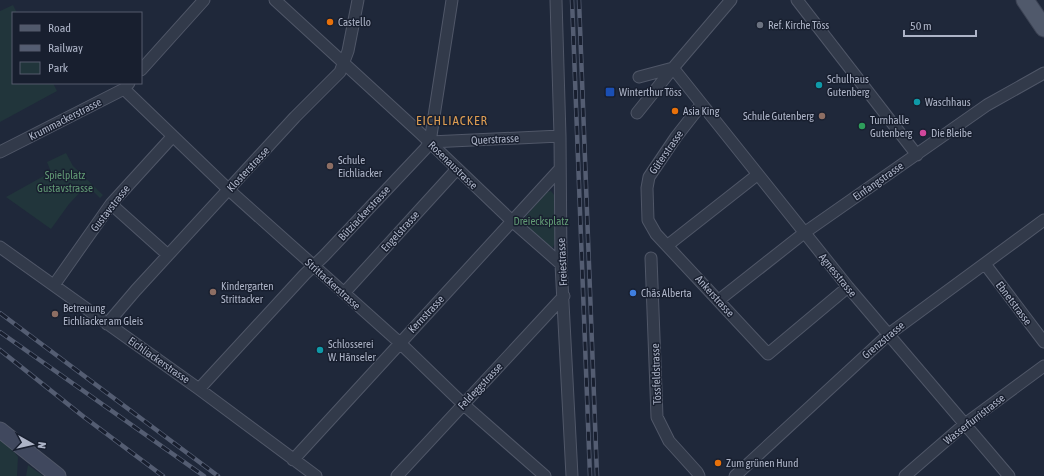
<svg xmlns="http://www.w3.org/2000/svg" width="1044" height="476" font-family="'Asap Condensed',sans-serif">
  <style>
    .green { fill: #21353b }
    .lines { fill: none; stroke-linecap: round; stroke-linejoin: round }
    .street-casing { stroke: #505768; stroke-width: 13 }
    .secondary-casing { stroke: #505768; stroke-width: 17 }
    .primary-casing { stroke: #3c4354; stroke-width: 19 }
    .street { stroke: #323a4a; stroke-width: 11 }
    .secondary { stroke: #40485e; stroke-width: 15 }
    .primary { stroke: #50596b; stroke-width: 17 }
    .rail-casing { stroke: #545d72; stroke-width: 4.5 }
    .rail { stroke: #181f2f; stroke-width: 3; stroke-dasharray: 9; stroke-linecap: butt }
    .food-dot { fill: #e8710a; stroke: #181f2f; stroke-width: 1.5 }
    .worship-dot { fill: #6b7280; stroke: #181f2f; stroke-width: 1.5 }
    .culture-dot { fill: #0f9aa8; stroke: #181f2f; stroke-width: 1.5 }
    .transit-dot { fill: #1a4fb4; stroke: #181f2f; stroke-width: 1.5 }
    .education-dot { fill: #8d6e63; stroke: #181f2f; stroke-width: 1.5 }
    .leisure-dot { fill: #2e9e5b; stroke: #181f2f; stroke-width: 1.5 }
    .hotel-dot { fill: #d1479c; stroke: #181f2f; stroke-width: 1.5 }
    .shop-dot { fill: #3f7fe0; stroke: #181f2f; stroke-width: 1.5 }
    .labels { text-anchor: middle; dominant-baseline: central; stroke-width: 3; stroke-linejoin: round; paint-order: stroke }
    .poi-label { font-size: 11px; fill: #adb4c7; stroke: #181f2f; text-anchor: start }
    .street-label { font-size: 11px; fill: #adb4c7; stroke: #181f2f }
    .park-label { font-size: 11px; fill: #629a75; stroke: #181f2f }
    .quarter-label { font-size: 13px; letter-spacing: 1px; fill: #dd9d52; stroke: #181f2f }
  </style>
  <rect width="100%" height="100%" fill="#1f283a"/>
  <path class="green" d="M 13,5 L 17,13 L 13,13 L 13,83 L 53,83 L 57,91 L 0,122 L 0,11 Z
    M 66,153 L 73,166 L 103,195 L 100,198 L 87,185 L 69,204 L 51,229 L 6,197 L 51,172 L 47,162 Z
    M 551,191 L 555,196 L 556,241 L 551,251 L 521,222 L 547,192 Z
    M 0,433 L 18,457 L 17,476 L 0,476 Z
    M 28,465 L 43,476 L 26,476 Z"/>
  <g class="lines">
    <g class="street-casing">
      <path id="street" d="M 275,0 L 420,133 L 512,221 L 561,264
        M 556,0 L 560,136 L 561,264 L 572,476
        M 797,0 L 917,155
        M 141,70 L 204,0
        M 639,77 L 673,68 L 731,0
        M 124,89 L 229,190 L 400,343 L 463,404 L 545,476
        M 701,105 L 676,137 L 649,177 L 647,188 L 648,220 L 656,234 L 768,354 L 848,287
        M 637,113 L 673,68 L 848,287 L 1009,476
        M 430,142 L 560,136
        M 0,152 L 124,89 L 129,83
        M 111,204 L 168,255
        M 668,245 L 757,175
        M 0,247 L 199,389 L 316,476
        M 651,258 L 657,417 L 669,441 L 697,472 L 699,476
        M 985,264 L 1044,342
        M 54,285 L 111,204 L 173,136
        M 344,293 L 457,169
        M 719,300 L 804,233 L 987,105 L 1044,73
        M 107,324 L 136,290 L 295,117 L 340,72 L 348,51 L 358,0
        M 199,389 L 305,274 L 324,256 L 425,149 L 430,142 L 452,0
        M 293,460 L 559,170
        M 397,476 L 564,296
        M 735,476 L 889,334 L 1044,220
        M 905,476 L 965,424 L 1044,366"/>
    </g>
    <g class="secondary-casing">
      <path id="secondary" d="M 0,430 L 58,476"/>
    </g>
    <g class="primary-casing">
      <path id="primary" d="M 1025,0 L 1044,28"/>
    </g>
    <use href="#street" class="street"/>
    <use href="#secondary" class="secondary"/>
    <use href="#primary" class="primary"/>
    <g class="rail-casing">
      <path id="rail" d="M 572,0 L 590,476
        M 579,0 L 597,476
        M 0,313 L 218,476
        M 0,332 L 204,476
        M 0,350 L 84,417 L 163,476"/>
    </g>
    <use href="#rail" class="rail"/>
  </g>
  <g class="food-dot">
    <circle cx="330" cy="22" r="4"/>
    <circle cx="675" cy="111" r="4"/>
    <circle cx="718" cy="463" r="4"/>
  </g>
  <circle class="worship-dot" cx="760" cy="25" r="4"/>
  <g class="culture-dot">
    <circle cx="819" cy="85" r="4"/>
    <circle cx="917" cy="102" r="4"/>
    <circle cx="320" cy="350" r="4"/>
  </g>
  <rect class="transit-dot" x="605" y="87" width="10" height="10" rx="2"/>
  <g class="education-dot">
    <circle cx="822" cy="116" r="4"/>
    <circle cx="330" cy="166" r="4"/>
    <circle cx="213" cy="292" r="4"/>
    <circle cx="55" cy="314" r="4"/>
  </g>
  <circle class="leisure-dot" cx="862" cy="126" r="4"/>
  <circle class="hotel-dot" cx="923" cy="133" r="4"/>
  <circle class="shop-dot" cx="633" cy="293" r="4"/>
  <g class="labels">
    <g class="poi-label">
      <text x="338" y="22">Castello</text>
      <text x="768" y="25">Ref. Kirche Töss</text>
      <text x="827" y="79">Schulhaus<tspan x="827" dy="13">Gutenberg</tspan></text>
      <text x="619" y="92">Winterthur Töss</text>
      <text x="925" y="102">Waschhaus</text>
      <text x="683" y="111">Asia King</text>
      <text x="814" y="116" text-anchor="end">Schule Gutenberg</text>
      <text x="870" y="120">Turnhalle<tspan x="870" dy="13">Gutenberg</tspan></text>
      <text x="931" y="133">Die Bleibe</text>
      <text x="338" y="160">Schule<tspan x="338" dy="13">Eichliacker</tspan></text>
      <text x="221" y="286">Kindergarten<tspan x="221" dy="13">Strittacker</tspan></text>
      <text x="641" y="293">Chäs Alberta</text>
      <text x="63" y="308">Betreuung<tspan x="63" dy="13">Eichliacker am Gleis</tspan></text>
      <text x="328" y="344">Schlosserei<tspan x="328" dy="13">W. Hänseler</tspan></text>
      <text x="726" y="463">Zum grünen Hund</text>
    </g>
    <g class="street-label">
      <text transform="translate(65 119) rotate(-27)">Krummackerstrasse</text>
      <text transform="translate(495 139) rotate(-3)">Querstrasse</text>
      <text transform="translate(666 152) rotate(-55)">Güterstrasse</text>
      <text transform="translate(453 165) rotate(44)">Rosenaustrasse</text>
      <text transform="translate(248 169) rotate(-47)">Klosterstrasse</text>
      <text transform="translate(878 181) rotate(-35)">Einfangstrasse</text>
      <text transform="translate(110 208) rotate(-52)">Gustavstrasse</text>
      <text transform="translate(364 213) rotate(-47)">Bütziackerstrasse</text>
      <text transform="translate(400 231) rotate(-48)">Engelstrasse</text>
      <text transform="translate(562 262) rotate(-93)">Freiestrasse</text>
      <text transform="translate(838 275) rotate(51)">Agnesstrasse</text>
      <text transform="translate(333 284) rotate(42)">Strittackerstrasse</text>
      <text transform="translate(715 296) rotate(48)">Ankerstrasse</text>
      <text transform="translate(1014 303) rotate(53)">Ebnetstrasse</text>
      <text transform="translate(426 314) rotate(-47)">Kernstrasse</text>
      <text transform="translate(883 340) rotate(-40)">Grenzstrasse</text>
      <text transform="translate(159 360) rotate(35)">Eichliackerstrasse</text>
      <text transform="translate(656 374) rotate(-92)">Tössfeldstrasse</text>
      <text transform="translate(480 386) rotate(-47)">Feldeggstrasse</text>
      <text transform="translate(974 419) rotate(-38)">Wasserfurristrasse</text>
    </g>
    <g class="park-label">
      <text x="65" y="175">Spielplatz<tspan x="65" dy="13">Gustavstrasse</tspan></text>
      <text x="541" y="221">Dreiecksplatz</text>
    </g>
    <g class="quarter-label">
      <text x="452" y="120">EICHLIACKER</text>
    </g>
  </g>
  <rect x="12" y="12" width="130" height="72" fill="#181f2f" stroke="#545b6c"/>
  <rect x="20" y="25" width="20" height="6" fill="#50596b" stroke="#545b6c"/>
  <text x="48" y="32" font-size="12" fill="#adb4c7">Road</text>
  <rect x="20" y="45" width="20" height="6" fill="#545d72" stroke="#545b6c"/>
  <text x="48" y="52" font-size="12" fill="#adb4c7">Railway</text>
  <rect x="20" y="62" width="20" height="12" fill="#21353b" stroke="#545b6c"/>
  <text x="48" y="72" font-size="12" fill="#adb4c7">Park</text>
  <g transform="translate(32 444) rotate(98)" stroke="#181f2f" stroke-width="3" paint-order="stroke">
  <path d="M0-3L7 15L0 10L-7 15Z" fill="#adb4c7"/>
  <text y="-6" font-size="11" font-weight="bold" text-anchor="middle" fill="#adb4c7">N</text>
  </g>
  <path d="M904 30v6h72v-6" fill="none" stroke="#adb4c7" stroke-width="2"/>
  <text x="910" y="30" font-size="12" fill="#adb4c7" stroke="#181f2f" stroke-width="3" paint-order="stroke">50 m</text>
</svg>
